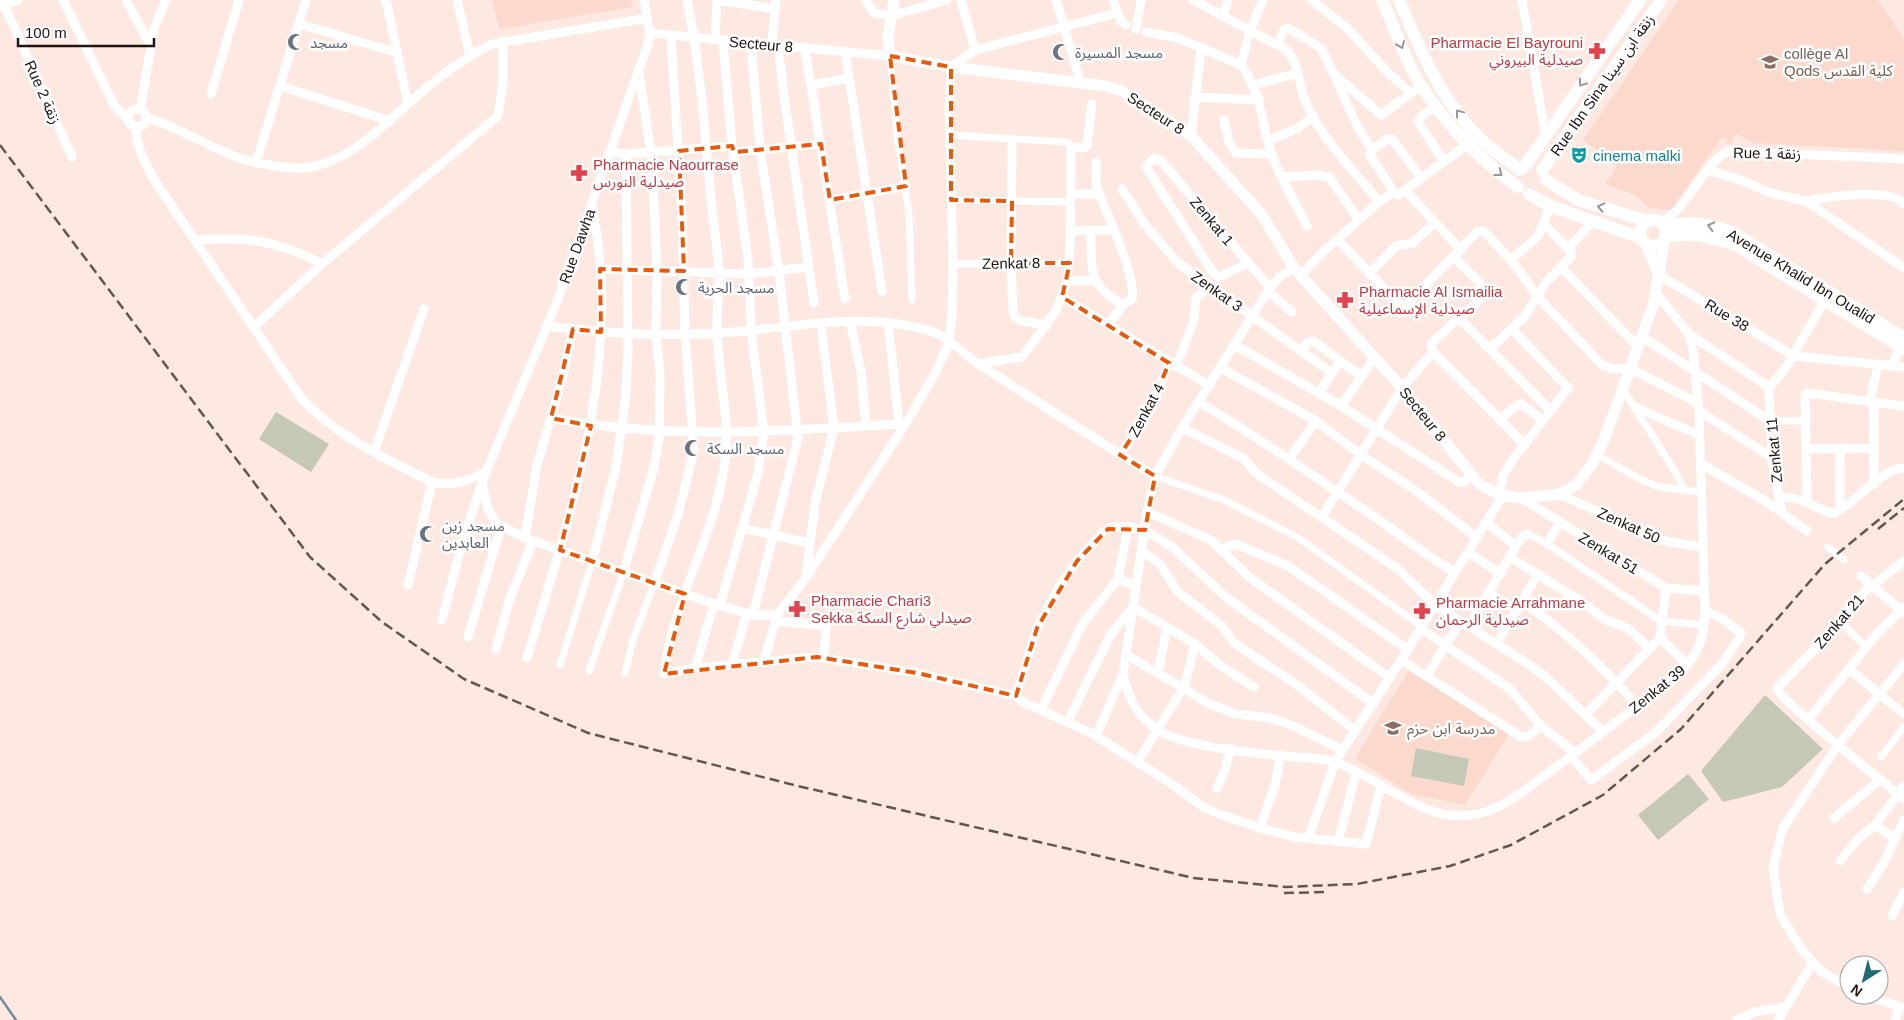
<svg xmlns="http://www.w3.org/2000/svg" width="1904" height="1020" font-family="Helvetica,'Noto Sans Arabic',sans-serif">
  <style>
    .built { fill: #fbdacd }
    .green { fill: #c4c8b5 }
    .lines { fill: none; stroke-linecap: round; stroke-linejoin: round }
    .stream { stroke: #788a97; stroke-width: 2.5 }
    .pedestrian { stroke: #fff; stroke-width: 7 }
    .minor { stroke: #fff; stroke-width: 9 }
    .tertiary { stroke: #fff; stroke-width: 11 }
    .secondary { stroke: #fff; stroke-width: 12 }
    .rail { stroke: #635550; stroke-width: 2.5; stroke-dasharray: 10 5; stroke-linecap: butt }
    .oneway { stroke: #9a9593 }
    .marked { fill: none; stroke: #e8590c; stroke-width: 4; stroke-dasharray: 10 6; stroke-linejoin: round }
    .labels { text-anchor: middle; dominant-baseline: central; stroke-width: 5; stroke-linejoin: round; paint-order: stroke }
    .worship-label { font-size: 15px; fill: #5b616d; stroke: #fff; text-anchor: start }
    .health-label { font-size: 15px; fill: #be3a42; stroke: #fff; text-anchor: start }
    .street-label { font-size: 15px; fill: #1f1410; stroke: #fff }
    .education-label { font-size: 15px; fill: #785e54; stroke: #fff; text-anchor: start }
    .culture-label { font-size: 15px; fill: #0d838f; stroke: #fff; text-anchor: start }
  </style>
  <rect width="100%" height="100%" fill="#fde9e1"/>
  <path class="built" d="M 492,0 L 631,0 L 633,7 L 499,29 Z
    M 1679,0 L 1878,0 L 1904,39 L 1904,151 L 1752,143 L 1737,134 L 1732,138 L 1733,143 L 1727,144 L 1726,138 L 1721,138 L 1671,210 L 1650,208 L 1635,195 L 1605,184 L 1617,166 L 1583,140 Z
    M 1409,670 L 1509,734 L 1465,805 L 1411,794 L 1355,758 Z"/>
  <path class="green" d="M 276,412 L 329,444 L 311,472 L 259,439 Z
    M 1765,695 L 1823,749 L 1782,787 L 1723,802 L 1701,771 Z
    M 1416,748 L 1469,759 L 1464,786 L 1411,776 Z
    M 1688,774 L 1709,799 L 1658,840 L 1638,815 Z"/>
  <g class="lines">
    <path class="stream" d="M 0,997 L 16,1020"/>
    <path class="pedestrian" d="M 890,56 L 898,142 L 909,214 L 912,300
      M 950,135 L 1064,142 L 1069,143 L 1071,147
      M 951,200 L 1071,202
      M 953,264 L 1070,263
      M 1622,388 L 1676,473 L 1684,490
      M 1597,455 L 1642,480 L 1659,487 L 1701,492
      M 1771,457 L 1770,421 L 1806,421
      M 1155,476 L 1224,500 L 1297,537 L 1421,626
      M 1528,534 L 1547,544 L 1661,621 L 1704,625
      M 1828,547 L 1844,560
      M 1840,621 L 1866,647
      M 560,665 L 592,562
      M 589,671 L 623,574
      M 625,673 L 633,640 L 654,584
      M 1881,757 L 1904,727"/>
    <path class="minor" d="M 2,0 L 72,157
      M 63,0 L 114,105 L 129,120
      M 126,0 L 151,47
      M 386,0 L 408,104
      M 457,0 L 470,56
      M 687,0 C 700,62 704,124 710,188 C 712,217 718,246 719,275 C 719,295 716,315 717,335 C 719,377 730,418 725,460 C 717,534 672,600 664,674 L 695,668 L 817,657 L 917,673 L 1016,696 L 1023,702 L 1091,733 L 1172,784 L 1203,807 L 1216,813 L 1260,828 L 1295,837 L 1366,844 L 1381,786
      M 717,0 L 776,9
      M 866,0 L 874,13 L 891,16 L 947,0
      M 961,0 L 975,50
      M 1056,0 L 1081,84
      M 1113,0 L 1121,21 L 1126,25
      M 1193,0 L 1285,49 C 1300,63 1298,81 1304,98 C 1317,135 1355,171 1379,202
      M 1312,0 L 1349,30 L 1389,74 L 1411,93
      M 1522,0 L 1546,138
      M 0,7 L 18,0
      M 1223,15 L 1228,0
      M 299,24 L 395,52
      M 1136,29 L 1141,0
      M 1146,32 L 1178,38 L 1241,65 C 1261,91 1261,122 1271,152 C 1280,178 1295,202 1307,226
      M 650,33 L 890,56
      M 715,40 L 717,0
      M 751,42 L 760,149 L 779,272 L 798,438 L 753,615
      M 772,44 L 776,0
      M 778,45 L 783,89 L 814,303
      M 1277,45 L 1284,30 L 1288,28 L 1321,48 L 1333,73 L 1381,115 L 1422,85
      M 804,47 L 811,85
      M 845,51 L 882,291
      M 1241,65 L 1250,30 L 1263,0
      M 1334,75 L 1358,128 L 1372,150 L 1370,155 L 1394,192
      M 1253,85 L 1298,73
      M 280,86 L 390,121
      M 211,94 L 239,0
      M 1194,97 L 1260,100
      M 1436,106 L 1422,116 L 1418,122 L 1444,162
      M128 118a9 9 0 1 1 18 0a9 9 0 1 1-18 0Z
      M 140,110 L 154,29 L 166,0
      M 145,117 C 184,128 220,156 258,163 C 273,166 295,170 311,167 C 349,160 380,129 408,104 C 433,81 462,59 492,44 L 648,18
      M 1224,120 L 1229,143 L 1236,153 L 1272,154
      M 136,126 C 136,147 144,160 153,178 L 301,398 C 336,436 386,459 432,482 C 452,487 467,481 486,472
      M 1191,136 L 1201,48
      M 1012,139 L 1011,263 L 1013,311 L 1015,317 L 1021,321 L 1047,325
      M 1268,141 L 1298,128 L 1314,116
      M 1372,150 L 1387,139 L 1392,139 L 1421,178
      M 734,152 L 821,144
      M 626,154 L 732,146
      M 1096,162 C 1098,170 1094,180 1097,188 C 1106,211 1137,278 1132,299 L 1123,305 L 1109,324
      M 256,163 L 306,0
      M 1708,170 L 1743,181 L 1770,193 L 1806,201 L 1904,268
      M 1282,177 L 1318,175 L 1329,177 L 1359,220
      M 1122,189 L 1145,225 L 1178,263 L 1332,373
      M 1405,190 L 1461,250
      M 1071,194 L 1100,194
      M 830,200 L 906,186
      M 1806,201 C 1827,197 1891,187 1904,204
      M 1661,223 C 1666,219 1672,215 1676,211 C 1695,192 1704,165 1728,151 L 1904,159
      M 1544,224 L 1568,249
      M 1070,231 L 1113,230
      M 1091,231 C 1092,270 1086,283 1123,305
      M 194,240 C 243,236 278,240 322,264
      M 1338,240 L 1403,308 L 1478,231 L 1484,231 L 1515,265 L 1538,297 L 1602,365 L 1613,369 L 1629,368 L 1698,403
      M 1454,257 L 1487,290 L 1485,295 L 1459,319
      M 1511,260 L 1538,236 L 1550,206
      M 1247,264 L 1219,277 L 1214,274 L 1146,167 L 1154,158 L 1161,161 L 1270,288
      M 1561,267 L 1637,346
      M 1294,268 L 1279,277 L 1268,291 L 1182,428 L 1155,476 L 1147,512 L 1123,674 C 1128,697 1137,717 1158,730 C 1189,749 1257,753 1294,757 C 1307,758 1323,758 1335,762 C 1384,779 1426,828 1482,813 C 1508,806 1530,786 1552,770 C 1592,741 1630,710 1671,682 C 1695,658 1704,646 1705,611 L 1699,411 L 1693,350 L 1689,334 L 1656,293
      M 600,269 L 749,274 L 808,267
      M 1369,274 L 1396,246 L 1413,243 L 1435,222
      M 1301,275 L 1322,253 L 1379,202 L 1394,192 L 1398,195 L 1401,193 L 1468,144
      M 1659,275 L 1794,356 L 1904,367
      M 1067,281 L 1095,281
      M 1268,291 L 1292,312
      M 1062,297 L 1210,386
      M 845,299 L 811,85 L 849,78
      M 850,322 L 861,371 L 866,426
      M 888,322 L 899,424
      M 255,326 L 322,264 L 498,116 L 503,81 L 503,41
      M 546,326 C 603,333 662,337 720,333 C 788,329 862,310 930,331 C 949,337 963,354 980,365 C 1038,402 1096,440 1155,476
      M 1689,334 L 1769,387
      M 1641,336 L 1770,421
      M 1235,345 L 1341,406 L 1459,482 L 1464,482 L 1473,475
      M 1491,348 L 1525,316 L 1546,282 L 1571,257 L 1572,252 L 1568,249 L 1593,221
      M 1301,352 L 1307,343 L 1313,341 L 1361,376
      M 978,364 L 1022,357 L 1056,311 L 1067,281 L 1070,248 L 1071,147 L 1083,148 L 1087,146 L 1092,104
      M 1892,366 L 1898,351 L 1897,345
      M 1176,367 L 1194,320 L 1196,298 L 1208,287
      M 1221,368 L 1316,421 L 1361,455 L 1415,490 L 1476,537
      M 1769,387 L 1785,369 L 1825,300
      M 1769,387 L 1770,421
      M 1319,393 L 1340,361
      M 1199,402 C 1264,441 1326,484 1389,527 C 1411,543 1431,559 1455,572
      M 1870,402 L 1878,365
      M 1341,406 L 1375,357
      M 1635,407 L 1699,435
      M 1699,411 L 1771,457 L 1782,513
      M 551,418 C 666,440 783,431 899,424 L 905,425
      M 1499,420 L 1520,403 L 1543,420
      M 1182,428 L 1243,458 L 1256,473 L 1275,486 L 1398,569 L 1435,605 L 1525,662 L 1547,678 L 1603,732
      M 1525,445 L 1433,352 L 1431,344 L 1454,322 L 1461,320 L 1550,410
      M 1806,449 L 1873,448
      M 1840,449 L 1840,509
      M 374,452 L 424,309
      M 1120,455 L 1149,411 L 1169,363
      M 1289,459 L 1316,421
      M 1700,463 L 1765,501 L 1807,531
      M 1874,484 L 1874,402
      M 483,487 L 488,509 L 496,523 L 525,538 L 714,604 L 753,615 L 777,615
      M 1559,494 L 1660,540 L 1701,547
      M 1499,495 L 1503,476 L 1511,462 L 1568,388 L 1512,329
      M 1779,496 L 1802,500 L 1827,512 L 1834,513 C 1855,504 1882,468 1904,468
      M 1521,498 L 1666,588 L 1703,591
      M 1807,501 L 1805,397 L 1807,393 L 1904,406
      M 1147,512 L 1211,540 L 1249,577 L 1390,678
      M 1322,517 L 1402,388 L 1433,352
      M 1486,522 L 1516,546
      M 742,528 L 809,543
      M 525,538 L 537,465 L 563,375 L 573,329
      M 1547,544 L 1559,523
      M 1221,549 L 1236,544 L 1288,566 L 1407,649
      M 1142,551 L 1160,564 L 1177,591 L 1223,627 L 1234,643 L 1301,688 L 1356,731
      M 1468,552 L 1501,574
      M 1511,558 L 1582,602 L 1604,619 L 1629,629 L 1650,649
      M 1904,561 L 1864,592 L 1812,652 L 1777,688 C 1781,702 1885,783 1904,799
      M 592,562 L 616,467 L 626,394 L 628,349 L 626,154 L 611,152
      M 623,574 L 653,471 L 659,440 L 660,374 L 656,333 L 657,271 L 653,182 L 651,153 L 639,73
      M 806,576 L 815,503 L 834,428 L 821,325
      M 1861,576 L 1904,613
      M 1118,579 L 1128,527
      M 654,584 L 678,515 L 694,451 L 685,334 L 682,215 L 671,36
      M 408,585 L 432,482
      M 1488,593 L 1517,610
      M 1521,601 C 1565,630 1602,667 1637,705
      M 720,605 L 758,473 L 764,431 L 751,331 L 748,259 L 732,146 L 723,41
      M 442,620 L 462,543 L 486,472 L 557,302 L 648,44 L 650,33 L 644,0
      M 776,621 L 826,626 L 824,658
      M 1469,626 L 1516,546 L 1523,536 L 1528,534
      M 1420,628 L 1510,689 L 1541,726 L 1575,753
      M 468,637 L 501,527
      M 1660,638 L 1688,665
      M 1497,643 L 1538,574
      M 496,649 L 510,598 L 533,541
      M 1127,655 L 1208,703 L 1236,714 L 1270,718 L 1291,725 L 1343,750
      M 527,658 C 571,512 624,360 592,206
      M 1401,660 L 1521,737 L 1528,736 L 1541,726
      M 764,662 L 777,615 L 805,579 L 905,425 L 937,370 L 949,342 L 952,315 L 953,264 L 949,110 L 951,67 L 975,50 L 1117,13
      M 732,665 L 747,613
      M 695,668 L 714,604
      M 1849,669 L 1904,714
      M 1158,673 L 1167,627
      M 1427,676 L 1460,622
      M 1016,696 L 1037,628 L 1059,587 L 1077,561 L 1104,531 L 1112,527 L 1128,527 L 1145,530 L 1172,547 L 1227,598 L 1374,704
      M 1041,710 L 1083,623 L 1118,579 L 1136,586
      M 1585,715 L 1660,638 L 1666,588
      M 1808,720 L 1876,635 L 1904,607
      M 1068,721 L 1111,634 L 1133,607 L 1195,644 L 1221,666 L 1254,687
      M 1096,736 L 1123,674
      M 1571,756 L 1591,780 L 1655,733 L 1721,665 L 1739,639 L 1741,633 L 1721,618 L 1705,611
      M 1137,763 L 1185,685 L 1195,644
      M 1217,788 L 1226,768 L 1230,748
      M 1834,818 L 1881,779
      M 1260,828 L 1275,785 L 1281,755
      M 1308,839 L 1335,762 L 1401,660 L 1503,495
      M 1895,839 L 1875,825 L 1904,786
      M 1338,842 L 1356,773
      M 1840,861 L 1858,839 L 1875,825
      M 1867,889 L 1883,864 L 1904,820
      M 1892,916 L 1904,892
      M 1849,987 L 1822,972 L 1801,949 L 1780,914 L 1773,868 L 1783,828 L 1838,745 L 1904,664
      M 1864,995 L 1904,1008
      M 1737,1020 L 1755,1012 L 1786,1007
      M 1778,1020 L 1813,962
      M 1895,1020 L 1900,1007"/>
    <path class="tertiary" d="M 894,0 L 888,37 L 890,56 L 951,67 L 1106,86 L 1122,91 L 1191,136 L 1262,215 L 1294,268 L 1402,388 L 1479,484 L 1499,495 L 1521,498 L 1559,494 L 1576,485 L 1592,464 L 1604,440 L 1653,306 L 1665,239
      M 1645,243 L 1659,275"/>
    <path class="secondary" d="M 1382,0 C 1392,21 1399,43 1409,64 C 1432,110 1476,158 1518,187
      M 1399,0 C 1421,52 1443,106 1486,144 C 1496,153 1509,161 1520,170
      M 1525,166 L 1640,0
      M 1542,170 L 1661,0
      M 1546,180 L 1578,200 L 1647,221
      M 1529,194 L 1550,206 L 1641,238
      M1640 233a13 13 0 1 1 26 0a13 13 0 1 1-26 0Z
      M 1664,226 C 1689,220 1708,224 1732,232 L 1904,338
      M 1666,236 L 1699,235 L 1734,244 L 1904,349"/>
    <path class="rail" d="M 0,145 L 310,557 L 382,622 L 464,679 L 588,733 L 798,786 L 1194,878 L 1286,887 L 1357,884 L 1450,866 L 1511,845 L 1603,795 L 1681,729 L 1825,564 L 1904,499
      M 1878,529 L 1904,508
      M 1284,893 L 1326,892"/>
  </g>
  <defs><path id="oneway-chevron" d="M-2-3.5L2.5 0L-2 3.5" fill="none" stroke-width="1.6" stroke-linecap="round" stroke-linejoin="round" transform="scale(1.25)"/></defs>
  <g class="oneway">
    <use href="#oneway-chevron" transform="translate(1401 45) rotate(67)"/>
    <use href="#oneway-chevron" transform="translate(1582 83) rotate(124)"/>
    <use href="#oneway-chevron" transform="translate(1459 113) rotate(-127)"/>
    <use href="#oneway-chevron" transform="translate(1499 173) rotate(38)"/>
    <use href="#oneway-chevron" transform="translate(1601 207) rotate(-167)"/>
    <use href="#oneway-chevron" transform="translate(1711 226) rotate(-166)"/>
  </g>
  <path class="marked" d="M 890,56 L 951,67 L 951,200 L 1012,201 L 1011,263 L 1070,263 L 1062,297 L 1169,363 L 1149,411 L 1120,455 L 1155,476 L 1145,530 L 1108,529 L 1077,561 L 1037,628 L 1016,696 L 917,673 L 817,657 L 664,674 L 685,594 L 560,550 L 591,426 L 551,418 L 573,329 L 601,332 L 600,269 L 684,271 L 679,151 L 732,146 L 734,152 L 821,144 L 830,200 L 906,186 Z"/>
  <defs>
    <g id="mosque-bare" transform="scale(1.35)"><path d="M3.5-4.9A6 6 0 1 0 3.5 4.9A5 5 0 1 1 3.5-4.9Z" fill="#6b7280" stroke="#fff" stroke-width="2.5" paint-order="stroke"/></g>
    <g id="pharmacy-bare" transform="scale(1.35)"><path d="M-2-6h4v4h4v4h-4v4h-4v-4h-4v-4h4Z" fill="#e0444e" stroke="#fff" stroke-width="2.5" paint-order="stroke"/></g>
    <g id="university-bare" transform="scale(1.35)"><path d="M0-5L7-2L0 1L-7-2ZM-4 1L0 2.5L4 1V4Q0 6-4 4Z" fill="#8d6e63" stroke="#fff" stroke-width="2.5" paint-order="stroke"/></g>
    <g id="theatre-bare" transform="scale(1.35)"><path d="M-5-5.5Q0-4 5-5.5V0Q5 5 0 6Q-5 5-5 0ZM-3.3-2.5H-1v1.5H-3.3ZM1-2.5H3.3v1.5H1ZM-2.8 1Q0 5.5 2.8 1Z" fill="#0f9aa8" stroke="#fff" stroke-width="2.5" paint-order="stroke"/></g>
    <g id="school-bare" transform="scale(1.35)"><path d="M0-5L7-2L0 1L-7-2ZM-4 1L0 2.5L4 1V4Q0 6-4 4Z" fill="#8d6e63" stroke="#fff" stroke-width="2.5" paint-order="stroke"/></g>
  </defs>
  <g fill-rule="evenodd">
    <use href="#mosque-bare" x="296" y="42"/>
    <use href="#pharmacy-bare" x="1597" y="51"/>
    <use href="#mosque-bare" x="1061" y="52"/>
    <use href="#university-bare" x="1770" y="62"/>
    <use href="#theatre-bare" x="1579" y="155"/>
    <use href="#pharmacy-bare" x="579" y="173"/>
    <use href="#mosque-bare" x="684" y="287"/>
    <use href="#pharmacy-bare" x="1345" y="300"/>
    <use href="#mosque-bare" x="693" y="448"/>
    <use href="#mosque-bare" x="428" y="534"/>
    <use href="#pharmacy-bare" x="797" y="609"/>
    <use href="#pharmacy-bare" x="1422" y="611"/>
    <use href="#school-bare" x="1393" y="728"/>
  </g>
  <g class="labels">
    <g class="worship-label">
      <text x="310" y="42">مسجد</text>
      <text x="1075" y="52">مسجد المسيرة</text>
      <text x="698" y="287">مسجد الحرية</text>
      <text x="707" y="448">مسجد السكة</text>
      <text x="442" y="525">مسجد زين<tspan x="442" dy="17">العابدين</tspan></text>
    </g>
    <g class="health-label">
      <text x="1583" y="42" text-anchor="end">Pharmacie El Bayrouni<tspan x="1583" dy="17">صيدلية البيروني</tspan></text>
      <text x="593" y="164">Pharmacie Naourrase<tspan x="593" dy="17">صيدلية النورس</tspan></text>
      <text x="1359" y="291">Pharmacie Al Ismailia<tspan x="1359" dy="17">صيدلية الإسماعيلية</tspan></text>
      <text x="811" y="600">Pharmacie Chari3<tspan x="811" dy="17">Sekka صيدلي شارع السكة</tspan></text>
      <text x="1436" y="602">Pharmacie Arrahmane<tspan x="1436" dy="17">صيدلية الرحمان</tspan></text>
    </g>
    <g class="street-label">
      <text transform="translate(761 44) rotate(5)">Secteur 8</text>
      <text transform="translate(1602 85) rotate(-55)">Rue Ibn Sina زنقة ابن سينا</text>
      <text transform="translate(43 92) rotate(66)">Rue 2 زنقة</text>
      <text transform="translate(1156 113) rotate(33)">Secteur 8</text>
      <text transform="translate(1767 153) rotate(1)">Rue 1 زنقة</text>
      <text transform="translate(1212 221) rotate(50)">Zenkat 1</text>
      <text transform="translate(577 246) rotate(-70)">Rue Dawha</text>
      <text transform="translate(1011 263) rotate(-1)">Zenkat 8</text>
      <text transform="translate(1801 276) rotate(31)">Avenue Khalid Ibn Oualid</text>
      <text transform="translate(1217 291) rotate(35)">Zenkat 3</text>
      <text transform="translate(1727 315) rotate(31)">Rue 38</text>
      <text transform="translate(1146 410) rotate(-62)">Zenkat 4</text>
      <text transform="translate(1423 414) rotate(51)">Secteur 8</text>
      <text transform="translate(1774 450) rotate(-95)">Zenkat 11</text>
      <text transform="translate(1629 525) rotate(24)">Zenkat 50</text>
      <text transform="translate(1609 553) rotate(31)">Zenkat 51</text>
      <text transform="translate(1839 621) rotate(-49)">Zenkat 21</text>
      <text transform="translate(1657 689) rotate(-39)">Zenkat 39</text>
    </g>
    <g class="education-label">
      <text x="1784" y="53">collège Al<tspan x="1784" dy="17">Qods كلية القدس</tspan></text>
      <text x="1407" y="728">مدرسة ابن حزم</text>
    </g>
    <g class="culture-label">
      <text x="1593" y="155">cinema malki</text>
    </g>
  </g>
  <g transform="translate(1864 980) rotate(216)"><circle r="24" fill="#ffffff" stroke="#a5a19f"/>
  <path d="M0-4L9 19L0 12L-9 19Z" fill="#1f6b72"/>
  <text y="-8" font-size="14" font-weight="bold" text-anchor="middle" fill="#1f1410">N</text>
  </g>
  <path d="M18 38v8h136v-8" fill="none" stroke="#1f1410" stroke-width="2.5"/>
  <text x="25" y="38" font-size="15" fill="#1f1410" stroke="#ffffff" stroke-width="4" paint-order="stroke">100 m</text>
</svg>
